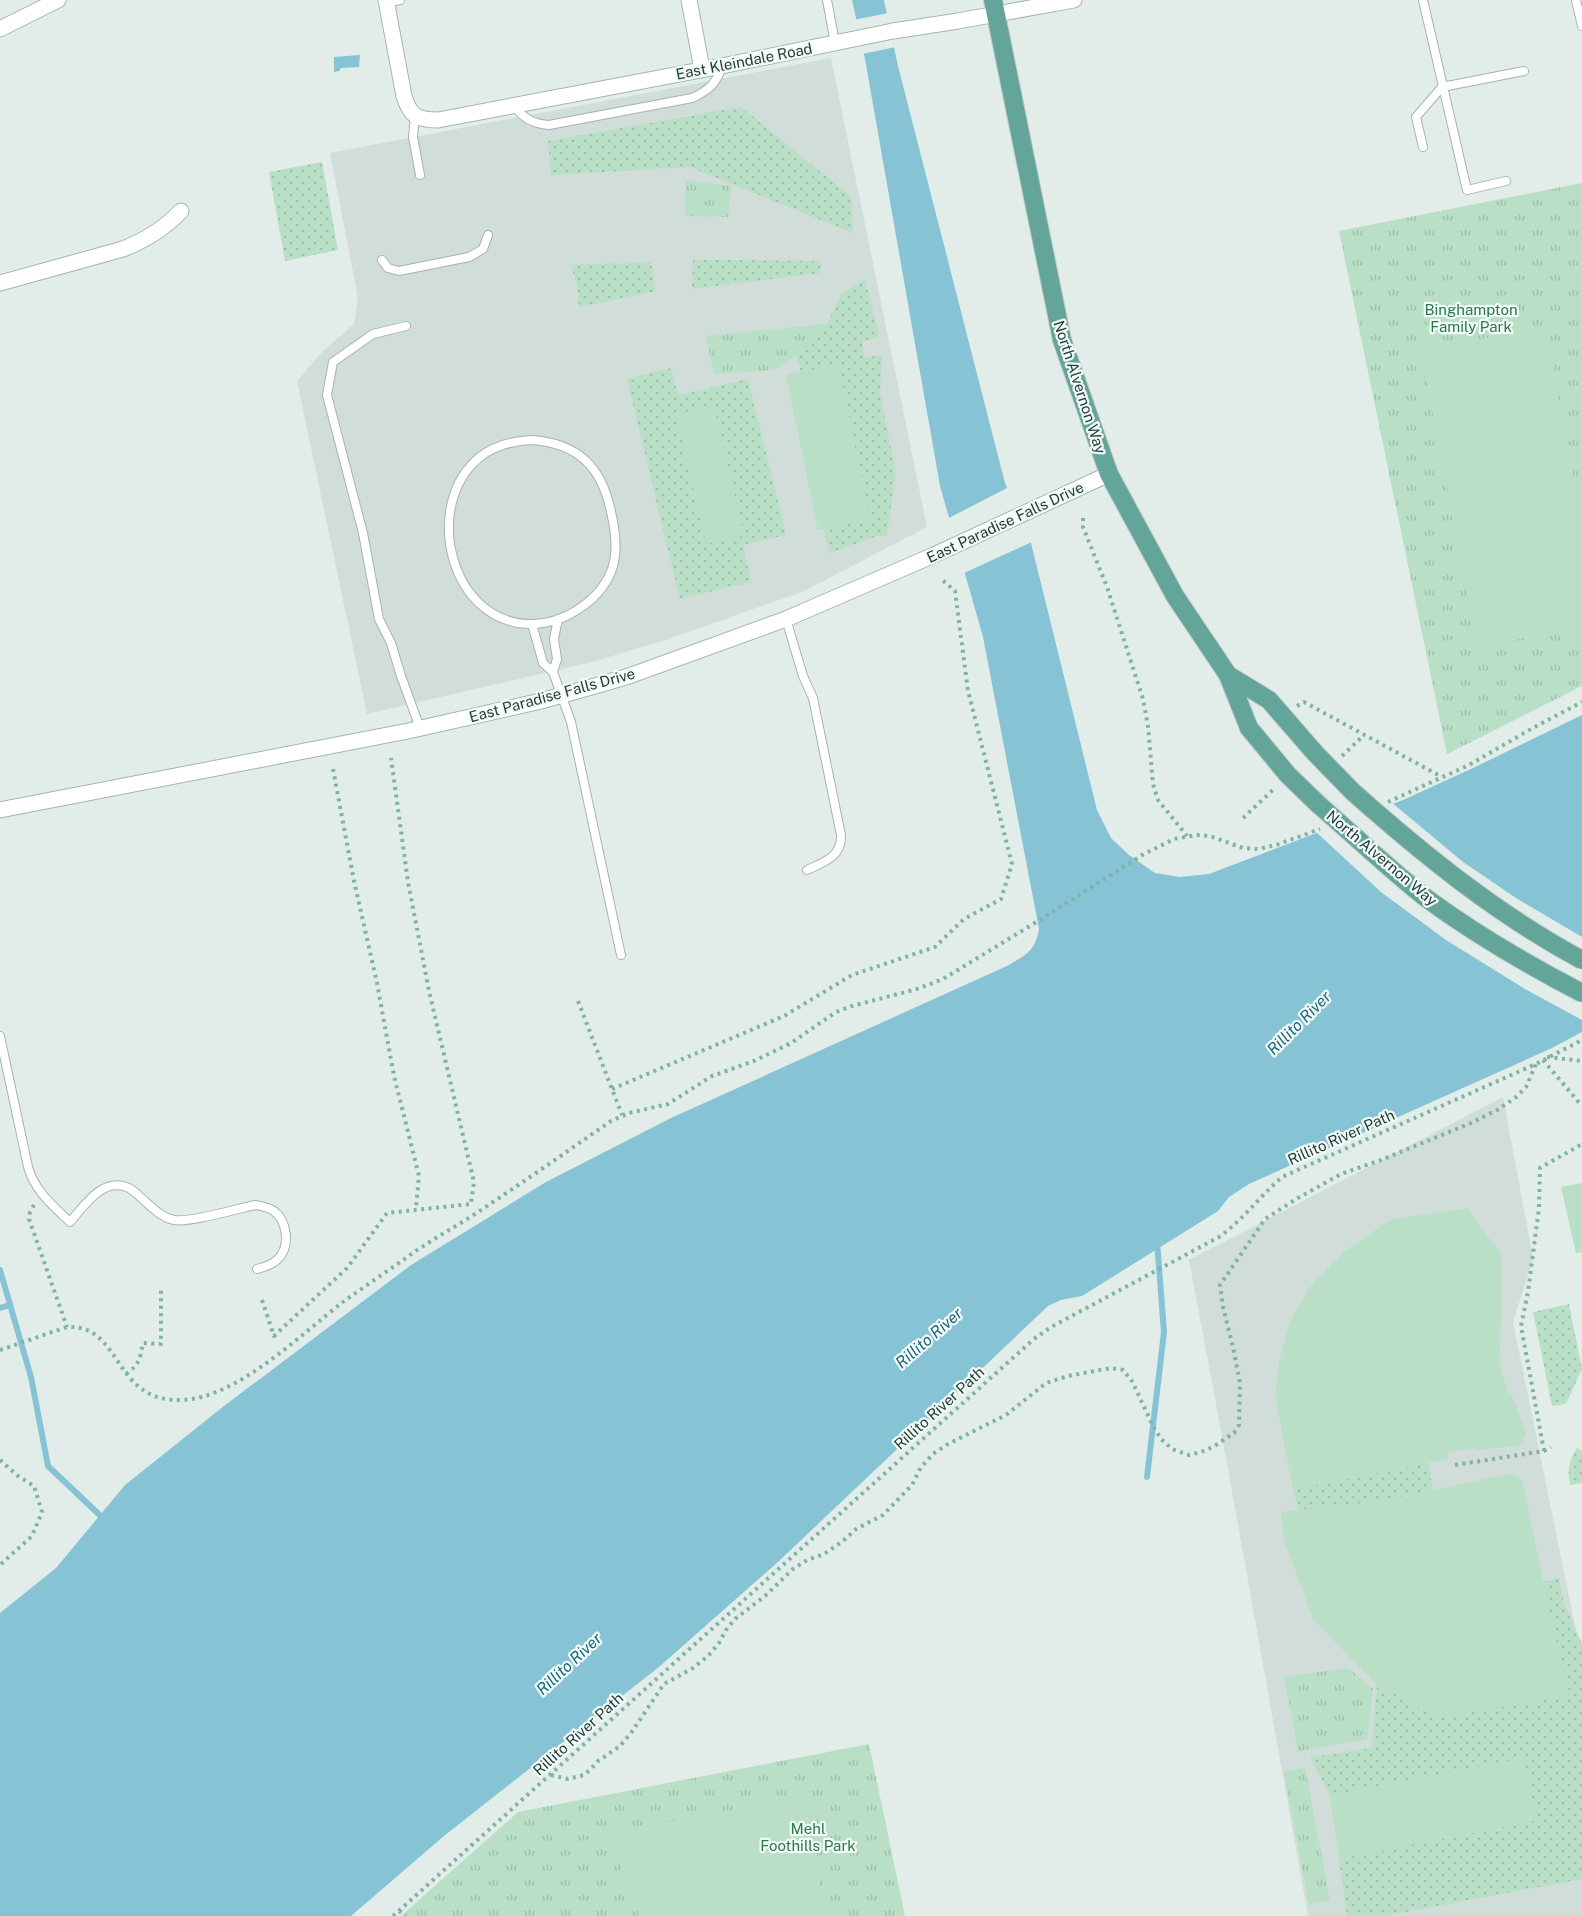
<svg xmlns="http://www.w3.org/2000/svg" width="1582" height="1916" font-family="'Public Sans',sans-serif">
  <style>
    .built { fill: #d0ddd8 }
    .grass { fill: url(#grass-dots) }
    .park { fill: url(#park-tufts) }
    .pitch { fill: #b9dfc6 }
    .water { fill: #86c4d5 }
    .pier { fill: #e2ede9 }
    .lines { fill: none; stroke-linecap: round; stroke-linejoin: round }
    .stream { stroke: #86c4d5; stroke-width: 6 }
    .lane-casing { stroke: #a4b5b1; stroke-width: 10 }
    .street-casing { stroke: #a4b5b1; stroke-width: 17 }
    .primary-casing { stroke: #c1c9c8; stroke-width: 20 }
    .path { stroke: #80b3a6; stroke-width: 4; stroke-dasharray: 3 4.5; stroke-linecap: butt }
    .lane { stroke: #fff; stroke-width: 8 }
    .street { stroke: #fff; stroke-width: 15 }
    .primary { stroke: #63a599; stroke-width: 18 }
    .primary-bridge-casing { stroke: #c1c9c8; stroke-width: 20; stroke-linecap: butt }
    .primary-bridge { stroke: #63a599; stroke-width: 18 }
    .labels { text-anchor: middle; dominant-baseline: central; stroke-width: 4.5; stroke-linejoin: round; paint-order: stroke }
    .street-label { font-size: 15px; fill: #213f39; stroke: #f3f9f6 }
    .park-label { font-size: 15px; fill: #28794d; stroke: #f3f9f6 }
    .water-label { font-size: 16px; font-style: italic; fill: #17677f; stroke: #f3f9f6 }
  </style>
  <defs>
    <pattern id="grass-dots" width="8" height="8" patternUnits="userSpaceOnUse" patternTransform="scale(1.5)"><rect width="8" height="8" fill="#b9dfc6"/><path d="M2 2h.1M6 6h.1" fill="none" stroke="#9fc0ab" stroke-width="1.8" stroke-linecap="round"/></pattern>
    <pattern id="park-tufts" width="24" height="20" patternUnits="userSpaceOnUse" patternTransform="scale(1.5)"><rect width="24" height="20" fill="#b9dfc6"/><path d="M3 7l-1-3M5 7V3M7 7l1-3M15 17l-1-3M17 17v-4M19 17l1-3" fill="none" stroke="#9fc0ab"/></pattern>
  </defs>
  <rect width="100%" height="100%" fill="#e2ede9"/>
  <path class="built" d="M 831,58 L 927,527 L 804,591 L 666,640 L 592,662 L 367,714 L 297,381 L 323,351 L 354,324 L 358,298 L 330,153 Z
    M 1503,1097 L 1533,1258 L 1513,1322 L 1582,1660 L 1582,1916 L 1308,1916 L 1223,1441 L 1189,1260 Z"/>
  <path class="grass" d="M 741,107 L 851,197 L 853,233 L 690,167 L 551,175 L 548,141 Z
    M 322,162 L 338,250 L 285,261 L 269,172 Z
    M 693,260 L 821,261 L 820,273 L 692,289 Z
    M 651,262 L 656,291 L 579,307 L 577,284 L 570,265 Z
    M 865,279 L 879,337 L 862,341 L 864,358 L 882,355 L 880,394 L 896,472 L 887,536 L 877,536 L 829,553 L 824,529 L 870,519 L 838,365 L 801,372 L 796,357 L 807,349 L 827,324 L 841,294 Z
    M 671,368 L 678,395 L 748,379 L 786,535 L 743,545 L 751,582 L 680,599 L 627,379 Z
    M 1569,1304 L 1582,1369 L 1566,1404 L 1552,1406 L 1533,1312 Z
    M 1577,1448 L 1582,1451 L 1582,1483 L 1570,1485 C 1567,1471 1569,1461 1577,1448 Z
    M 1428,1463 L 1433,1490 L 1376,1502 L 1299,1510 L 1293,1490 Z
    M 1559,1578 L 1564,1603 L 1582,1644 L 1582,1879 L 1384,1916 L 1347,1916 L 1339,1859 L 1537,1820 L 1523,1758 L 1330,1796 L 1310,1757 L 1372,1748 L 1377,1685 L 1440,1718 L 1549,1609 L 1543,1582 Z"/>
  <path class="park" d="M 686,180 L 731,186 L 728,217 L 685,216 Z
    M 1582,183 L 1582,686 L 1447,754 L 1339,231 Z
    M 827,324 L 807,349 L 774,370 L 714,374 L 706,336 Z
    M 1348,1668 L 1373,1689 L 1367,1739 L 1298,1751 L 1284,1677 Z
    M 869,1744 L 905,1916 L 401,1916 L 518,1812 Z
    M 1305,1768 L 1330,1900 L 1309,1904 L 1284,1772 Z"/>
  <path class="pitch" d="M 1545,327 L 1582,522 L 1582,627 L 1477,647 L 1421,350 Z
    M 838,364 L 870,519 L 818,530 L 786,375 Z
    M 714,405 L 744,536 L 706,544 L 676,414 Z
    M 1582,1183 L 1582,1252 L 1576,1253 L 1561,1187 Z
    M 1467,1208 L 1502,1256 L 1500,1366 L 1508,1393 L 1511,1393 L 1526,1434 L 1519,1446 L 1475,1450 L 1475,1448 L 1448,1452 L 1448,1459 L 1293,1490 L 1275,1395 L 1279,1362 L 1290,1321 L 1310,1287 L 1345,1251 L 1390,1220 Z
    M 1509,1474 L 1522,1480 L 1549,1609 L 1570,1695 L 1440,1718 L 1377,1685 L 1313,1619 L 1284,1539 L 1281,1512 L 1376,1502 Z
    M 1524,1758 L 1537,1820 L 1339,1859 L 1330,1796 Z
    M 792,1798 L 808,1809 L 825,1916 L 641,1916 C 624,1891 619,1862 613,1833 Z"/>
  <path class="water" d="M 852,0 L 884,0 L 898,66 L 1005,483 L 1031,543 L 1097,810 L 1111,838 L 1129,855 L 1155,873 L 1180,877 L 1209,874 L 1403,800 L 1473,768 L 1582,715 L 1582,1032 L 1552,1048 L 1249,1184 L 1229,1197 L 1218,1211 L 1082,1296 L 1061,1300 L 1048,1306 L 778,1562 L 659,1667 L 444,1836 L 351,1916 L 0,1916 L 0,1613 L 56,1568 L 125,1485 L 224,1406 L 411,1265 L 546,1182 L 671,1118 L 1009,965 C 1027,954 1035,951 1039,929 L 983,637 L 940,486 L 865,59 Z
    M 360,55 L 359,67 L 341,68 L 339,71 L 334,72 L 334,57 Z"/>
  <path class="pier" d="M 889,13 L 896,47 L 862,54 L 853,20 Z
    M 1009,487 L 1034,541 L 962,574 L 947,519 Z
    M 1391,802 L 1463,862 L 1516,898 L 1582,937 L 1582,1020 L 1525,989 L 1446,940 L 1381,892 L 1315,831 Z"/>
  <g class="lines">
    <path class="stream" d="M 0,1270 L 31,1377 L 48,1466 L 106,1521
      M 0,1308 L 10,1305
      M 1147,1477 L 1164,1332 L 1157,1241"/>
    <g class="lane-casing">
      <path id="lane" d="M 827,0 L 835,43
        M 1423,0 L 1467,190 L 1506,181
        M 1576,0 L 1582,26
        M 386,3 L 400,0
        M 513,105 C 523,118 533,124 549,125 L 692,98 C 708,91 717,83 722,66
        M 415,116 L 413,137 L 420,175
        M 1423,147 L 1416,117 L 1442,87 L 1524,71
        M 382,260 L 388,268 L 399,271 L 469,257 L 483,249 L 488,235
        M 406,326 L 373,334 L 333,362 L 327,395 L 363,533 L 379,619 L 391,643 L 401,676 L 420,728
        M 531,440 C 578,443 602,467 611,512 C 615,529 618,549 613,566 C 603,599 566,623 533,624 C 450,626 421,504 480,457 C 495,445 514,441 531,440 Z
        M 786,619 L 803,676 L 813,698 L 841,835 C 842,857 824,862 807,870
        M 532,624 L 543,663 L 553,672 L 571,722 L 621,955
        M 553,672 L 557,659 L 554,639 L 558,619
        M 0,1036 L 28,1167 C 35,1191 52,1205 70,1222 C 84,1206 103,1176 129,1188 C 136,1192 141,1198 147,1203 C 155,1210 163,1218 174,1220 C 190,1223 236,1209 255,1205 C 261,1206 268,1207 274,1211 C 287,1221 291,1246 278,1259 C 272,1265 265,1267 257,1269"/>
    </g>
    <g class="street-casing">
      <path id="street" d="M 386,0 L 404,96 C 410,116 417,120 438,120 L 722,66 L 893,31 L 958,21 L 1074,0
        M 689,0 L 702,69
        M 0,29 L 58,0
        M 0,283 L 123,249 C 146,240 164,229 181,211
        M 0,810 L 408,731 L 541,701 L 595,686 L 629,676 L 786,619 L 934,555 L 1109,474"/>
    </g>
    <g class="primary-casing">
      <path id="primary" d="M 993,0 L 1062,340 L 1109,474 L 1175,596 L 1228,675 L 1249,728 L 1288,775 L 1319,805
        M 1228,675 L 1269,700 L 1315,753 L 1353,792"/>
    </g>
    <path class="path" d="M 1083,518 L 1083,527 L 1107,587 L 1143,699 L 1148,726 L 1153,784 L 1158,800 L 1187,836
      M 1297,706 L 1304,702 L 1442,777
      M 1342,756 L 1364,735
      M 333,769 L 354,881 L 377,983 L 394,1076 L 419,1176 L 416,1208
      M 1388,802 L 1469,765 L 1531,729 L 1582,702
      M 1243,818 L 1274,789
      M 578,1001 L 622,1115
      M 1547,1057 L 1582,1061
      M 1543,1060 L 1582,1106
      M 612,1089 L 784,1016 L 852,975 L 935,947 L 964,919 L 1001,899 L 1012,864 L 968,691 L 955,591 L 940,578
      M 34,1205 L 30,1212 L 29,1219 L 67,1327
      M 262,1300 L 274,1336 L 347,1268 L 387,1213 L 471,1204 L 474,1182 L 429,991 L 408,882 L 391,758
      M 0,1350 L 67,1327 C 123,1324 112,1403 182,1400 C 237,1398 300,1335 343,1302 C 365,1286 388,1271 410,1255 C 430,1241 451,1229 472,1216 C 519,1185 565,1153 611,1121 L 629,1113 L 668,1104 L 712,1076 L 754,1061 L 791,1043 L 836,1012 L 852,1006 L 917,989 L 943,979 L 1025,929 L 1144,854 L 1174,839 L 1197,835 L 1210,836 L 1243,848 L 1258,849 L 1276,845 L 1320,829
      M 126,1374 C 139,1365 140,1359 143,1343 L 161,1344 L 161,1288
      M 1544,1451 L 1521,1326 L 1528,1292 L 1539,1208 L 1540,1168 L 1582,1144
      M 0,1460 L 18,1476 L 34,1486 L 42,1512 L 32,1536 L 0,1565
      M 1455,1465 L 1544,1451 L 1551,1447
      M 551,1775 L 568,1779 L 584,1775 L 591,1769 L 598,1761 L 620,1746 L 631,1733 L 664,1684 L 693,1668 L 708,1656 L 719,1643 L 726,1630 L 735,1619 L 765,1596 L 793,1569 L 807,1560 L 824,1554 L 843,1541 L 856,1529 L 883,1515 L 912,1485 L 921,1467 L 933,1454 L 948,1444 L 1006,1415 L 1046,1383 L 1068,1376 L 1111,1368 L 1123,1370 L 1132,1381 L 1153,1426 L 1161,1439 L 1172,1449 L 1189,1455 L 1201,1452 L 1213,1447 L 1234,1433 L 1239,1425 L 1240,1383 L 1233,1347 L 1223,1307 L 1220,1285 L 1265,1219 L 1298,1198 L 1341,1174 L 1381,1160 L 1471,1123 L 1499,1109 L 1516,1097 L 1526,1087 L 1536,1064
      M 399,1911 L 406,1916
      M 393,1916 L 1034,1339 L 1051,1327 L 1219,1237 C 1243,1220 1260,1196 1282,1177 L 1536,1064 L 1582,1040"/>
    <use href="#lane" class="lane"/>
    <use href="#street" class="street"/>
    <use href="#primary" class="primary"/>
    <g class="primary-bridge-casing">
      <path id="primary-bridge" d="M 1353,792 C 1424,855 1498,915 1582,960
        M 1319,805 C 1355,836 1389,869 1426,898 C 1475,934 1528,965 1582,993"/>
    </g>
    <use href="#primary-bridge" class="primary-bridge"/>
  </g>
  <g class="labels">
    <g class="street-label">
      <text transform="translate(744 61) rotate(-11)">East Kleindale Road</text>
      <text transform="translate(1080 387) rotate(72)">North Alvernon Way</text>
      <text transform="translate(1005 522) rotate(-25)">East Paradise Falls Drive</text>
      <text transform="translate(552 695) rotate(-15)">East Paradise Falls Drive</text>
      <text transform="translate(1382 858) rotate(40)">North Alvernon Way</text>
      <text transform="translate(1341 1137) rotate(-24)">Rillito River Path</text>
      <text transform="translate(939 1408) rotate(-42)">Rillito River Path</text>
      <text transform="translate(578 1734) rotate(-42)">Rillito River Path</text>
    </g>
    <g class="park-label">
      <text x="1471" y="309">Binghampton<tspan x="1471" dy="17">Family Park</tspan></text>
      <text x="808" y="1828">Mehl<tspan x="808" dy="17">Foothills Park</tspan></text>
    </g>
    <g class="water-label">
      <text transform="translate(1299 1023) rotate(-45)">Rillito River</text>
      <text transform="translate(929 1338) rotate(-41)">Rillito River</text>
      <text transform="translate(569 1664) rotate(-43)">Rillito River</text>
    </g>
  </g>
</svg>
